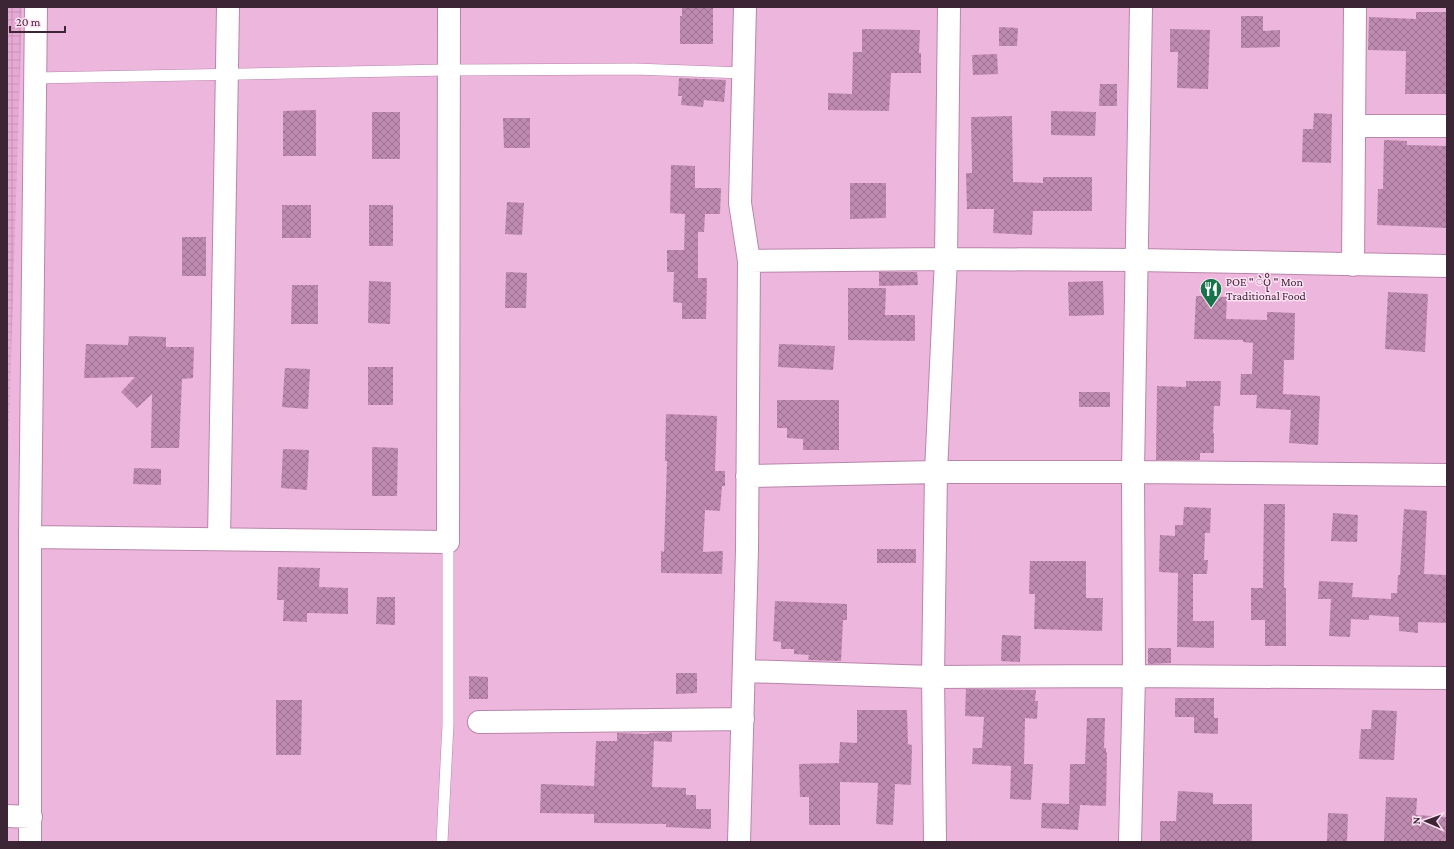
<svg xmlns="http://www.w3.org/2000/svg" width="1454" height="849" font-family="'Crimson Pro','Noto Sans Myanmar',serif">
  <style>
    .industrial { fill: url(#industrial-grid) }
    .building { fill: url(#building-cross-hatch) }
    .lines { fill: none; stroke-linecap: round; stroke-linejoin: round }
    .service-casing { stroke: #b985aa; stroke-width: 12 }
    .minor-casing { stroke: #b985aa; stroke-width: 24 }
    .service { stroke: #fff; stroke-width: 11 }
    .minor { stroke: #fff; stroke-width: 22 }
    .labels { text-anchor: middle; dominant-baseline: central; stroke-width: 3; stroke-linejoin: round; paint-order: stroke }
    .poi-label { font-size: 12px; fill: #3c2636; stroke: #fee1f4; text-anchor: start }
  </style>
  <defs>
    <pattern id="industrial-grid" width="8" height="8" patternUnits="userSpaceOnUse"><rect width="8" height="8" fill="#e6a9d4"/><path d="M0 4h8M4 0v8" fill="none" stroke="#c691b7"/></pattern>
    <pattern id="building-cross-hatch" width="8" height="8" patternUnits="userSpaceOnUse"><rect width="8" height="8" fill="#be8aaf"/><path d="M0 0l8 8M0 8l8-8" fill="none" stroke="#9c718f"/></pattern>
  </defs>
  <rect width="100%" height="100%" fill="#edb6dd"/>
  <path class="industrial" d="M 7,7 L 22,7 L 7,488 Z"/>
  <path class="building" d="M 682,7 L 713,7 L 713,44 L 680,44 L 680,16 L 682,16 Z
    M 1416,12 L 1447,12 L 1447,94 L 1405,94 L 1406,51 L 1368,50 L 1369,17 L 1416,19 Z
    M 1241,16 L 1263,16 L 1263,31 L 1280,30 L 1280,47 L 1241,48 Z
    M 999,27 L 1018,28 L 1017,46 L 999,46 Z
    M 862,29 L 920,30 L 919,53 L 921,53 L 921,73 L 891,73 L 889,111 L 828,110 L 828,93 L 852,94 L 853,52 L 862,52 Z
    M 1170,29 L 1210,30 L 1208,89 L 1177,88 L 1178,52 L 1170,52 Z
    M 997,54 L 998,74 L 973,75 L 972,55 Z
    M 679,78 L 726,80 L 724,102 L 704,100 L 703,107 L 681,105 L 682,96 L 678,96 Z
    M 1100,84 L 1117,84 L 1117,106 L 1099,106 Z
    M 316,110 L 316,156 L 283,156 L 283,111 Z
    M 1051,111 L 1096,112 L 1095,136 L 1051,135 Z
    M 372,112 L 400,112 L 400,159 L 372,159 Z
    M 1314,113 L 1332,114 L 1331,163 L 1302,162 L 1303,129 L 1313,129 Z
    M 1012,116 L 1013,182 L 1043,183 L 1043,177 L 1092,177 L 1092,211 L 1033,211 L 1032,235 L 993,233 L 994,209 L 967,209 L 966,173 L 972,173 L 971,117 Z
    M 503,118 L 530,118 L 530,148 L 504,148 Z
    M 1384,140 L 1407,141 L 1407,145 L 1447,146 L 1447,228 L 1377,225 L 1378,189 L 1383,189 Z
    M 671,165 L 695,166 L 695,188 L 721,188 L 720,214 L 705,214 L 704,232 L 698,232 L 698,278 L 707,278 L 706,319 L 682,319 L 682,303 L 673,302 L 674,272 L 667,272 L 667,250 L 684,250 L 685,214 L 670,213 Z
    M 850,183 L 886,183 L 886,218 L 850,219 Z
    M 507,202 L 524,203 L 522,235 L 505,234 Z
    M 282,205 L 311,205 L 311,238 L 282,238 Z
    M 369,205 L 393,205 L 393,246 L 369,246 Z
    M 182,237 L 206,237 L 206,276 L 182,276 Z
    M 506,272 L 527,273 L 526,308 L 505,308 Z
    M 879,272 L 917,272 L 918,285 L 879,286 Z
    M 369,281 L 391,282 L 390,324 L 368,323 Z
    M 1103,281 L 1104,315 L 1069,316 L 1068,282 Z
    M 292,285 L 318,285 L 318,324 L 291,324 Z
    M 848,288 L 886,288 L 885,315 L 915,315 L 915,341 L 848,340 Z
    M 1388,292 L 1428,294 L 1425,352 L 1385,349 Z
    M 1196,296 L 1227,297 L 1226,319 L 1267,320 L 1267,312 L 1295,313 L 1294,360 L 1284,360 L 1283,394 L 1320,396 L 1318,445 L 1289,443 L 1291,410 L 1256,408 L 1257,395 L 1240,395 L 1241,374 L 1252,374 L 1253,343 L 1243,342 L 1243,340 L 1194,339 Z
    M 129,336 L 166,337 L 166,347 L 194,347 L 193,378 L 182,379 L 179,448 L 151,448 L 152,394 L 137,408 L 121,392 L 135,377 L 84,378 L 86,344 L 128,345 Z
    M 779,344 L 835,346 L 833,370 L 778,367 Z
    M 368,367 L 393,367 L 393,405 L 368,405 Z
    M 285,368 L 310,369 L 308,409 L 282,407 Z
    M 1186,381 L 1221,381 L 1220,406 L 1214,406 L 1213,433 L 1214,433 L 1214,453 L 1200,453 L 1200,460 L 1156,460 L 1157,386 L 1186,387 Z
    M 1079,392 L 1110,392 L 1110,407 L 1079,407 Z
    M 777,400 L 839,400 L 839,450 L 803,450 L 803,439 L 787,438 L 787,428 L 777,428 Z
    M 666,414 L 717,416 L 715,471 L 725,471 L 725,486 L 722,486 L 720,511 L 705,510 L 703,552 L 723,551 L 722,574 L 661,573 L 661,551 L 664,552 L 667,461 L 665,461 Z
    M 372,447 L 398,448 L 397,496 L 372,496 Z
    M 283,449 L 309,450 L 307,490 L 281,488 Z
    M 134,468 L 161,469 L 161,485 L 133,484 Z
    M 1264,504 L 1285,504 L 1284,588 L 1286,588 L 1286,646 L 1265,646 L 1265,620 L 1251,620 L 1251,588 L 1263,588 Z
    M 1184,507 L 1211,508 L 1210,533 L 1205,533 L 1204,560 L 1208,560 L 1207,574 L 1193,574 L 1193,621 L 1214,621 L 1214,648 L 1177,647 L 1178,573 L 1159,572 L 1160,535 L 1175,536 L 1175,525 L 1183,525 Z
    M 1404,509 L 1427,511 L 1424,574 L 1447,575 L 1447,623 L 1418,622 L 1418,633 L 1399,631 L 1399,617 L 1369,615 L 1369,620 L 1351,619 L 1350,637 L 1329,636 L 1331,599 L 1318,599 L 1319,581 L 1353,583 L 1352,597 L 1391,599 L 1391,593 L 1397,593 L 1398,575 L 1400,575 Z
    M 1333,513 L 1358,515 L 1357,542 L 1331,541 Z
    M 877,549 L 916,549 L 916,563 L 877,563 Z
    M 1030,561 L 1086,561 L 1086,598 L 1103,598 L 1102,631 L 1034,629 L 1035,594 L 1029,594 Z
    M 278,567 L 320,568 L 319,587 L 348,588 L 348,614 L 307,613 L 307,622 L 283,621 L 284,600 L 277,600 Z
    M 377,597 L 395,597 L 395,625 L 376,624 Z
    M 775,601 L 847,604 L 847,620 L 843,620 L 841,661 L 808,660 L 809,655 L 794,654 L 794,649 L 781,649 L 781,642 L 773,641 Z
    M 1002,635 L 1021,636 L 1020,662 L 1001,661 Z
    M 1148,648 L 1171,648 L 1171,663 L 1148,664 Z
    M 676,673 L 697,673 L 697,693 L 676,694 Z
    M 469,676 L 488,677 L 488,699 L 469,699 Z
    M 966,689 L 1036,690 L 1035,701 L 1038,701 L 1037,719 L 1025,718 L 1024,764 L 1033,764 L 1031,800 L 1010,799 L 1011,766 L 972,764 L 973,748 L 982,748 L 984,717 L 965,716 Z
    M 1175,698 L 1214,698 L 1214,718 L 1218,718 L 1218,734 L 1194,733 L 1194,717 L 1175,717 Z
    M 276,700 L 302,700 L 301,755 L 276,755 Z
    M 857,710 L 907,710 L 908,744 L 912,745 L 911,785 L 895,784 L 893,825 L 876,824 L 878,783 L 840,782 L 840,825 L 809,825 L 809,797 L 800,797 L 799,764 L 839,763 L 840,742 L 857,743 Z
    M 1372,710 L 1397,711 L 1394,760 L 1359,759 L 1361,729 L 1371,729 Z
    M 1087,718 L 1105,718 L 1104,748 L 1106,748 L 1106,752 L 1107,752 L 1106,806 L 1080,805 L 1078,830 L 1041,828 L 1042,803 L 1069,804 L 1070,764 L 1085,764 Z
    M 672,732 L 672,742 L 654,741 L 652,787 L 686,788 L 686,795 L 696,795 L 696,809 L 711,809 L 711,829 L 666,827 L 666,824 L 594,823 L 594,814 L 540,813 L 541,784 L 594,786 L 596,741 L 617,741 L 617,733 L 649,734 L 649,733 Z
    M 1178,791 L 1213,793 L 1213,804 L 1252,804 L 1252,842 L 1160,841 L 1160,821 L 1176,821 Z
    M 1386,797 L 1417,798 L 1416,815 L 1447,817 L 1447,842 L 1384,842 Z
    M 1328,813 L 1348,814 L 1347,842 L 1327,842 Z"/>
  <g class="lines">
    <g class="service-casing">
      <path id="service" d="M 35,78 L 448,70 L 635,69 L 743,73
        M 442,842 L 448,724 L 448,542"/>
    </g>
    <g class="minor-casing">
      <path id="minor" d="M 1354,126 L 1447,126
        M 749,261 L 946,259 L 1137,260 L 1447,266
        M 1353,265 L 1355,7
        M 747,476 L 936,472 L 1133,472 L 1447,475
        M 30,537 L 448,542 L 449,7
        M 219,539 L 228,7
        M 744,671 L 933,677 L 1134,676 L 1447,678
        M 479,722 L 743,719
        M 7,816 L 31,817
        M 30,842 L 30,537 L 36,7
        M 739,842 L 747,550 L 749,261 L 740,203 L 745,7
        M 935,842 L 933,677 L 936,472 L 946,259 L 949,7
        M 1130,842 L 1134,676 L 1133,472 L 1141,7"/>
    </g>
    <use href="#service" class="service"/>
    <use href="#minor" class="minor"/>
  </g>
  <defs>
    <g id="restaurant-pin" transform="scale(1.15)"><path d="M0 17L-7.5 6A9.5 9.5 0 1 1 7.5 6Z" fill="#177449" stroke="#fee1f4"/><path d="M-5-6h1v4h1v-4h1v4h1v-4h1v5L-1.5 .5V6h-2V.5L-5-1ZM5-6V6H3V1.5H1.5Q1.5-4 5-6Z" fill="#fff"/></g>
  </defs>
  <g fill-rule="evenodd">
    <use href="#restaurant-pin" x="1211" y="289"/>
  </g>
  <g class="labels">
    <g class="poi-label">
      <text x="1226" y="282">POE " ဲပို " Mon<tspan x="1226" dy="14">Traditional Food</tspan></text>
    </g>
  </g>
  <rect width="1454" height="849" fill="none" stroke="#3c2636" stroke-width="16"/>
  <g transform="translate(1426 821) rotate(272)" stroke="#fee1f4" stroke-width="3" paint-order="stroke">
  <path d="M0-3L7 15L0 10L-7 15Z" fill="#3c2636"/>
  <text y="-6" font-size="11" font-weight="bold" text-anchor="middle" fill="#3c2636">N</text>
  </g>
  <path d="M10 26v6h55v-6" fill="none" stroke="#3c2636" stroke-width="2"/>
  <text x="16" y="26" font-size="12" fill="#3c2636" stroke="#fee1f4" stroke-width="3" paint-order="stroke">20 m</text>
</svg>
